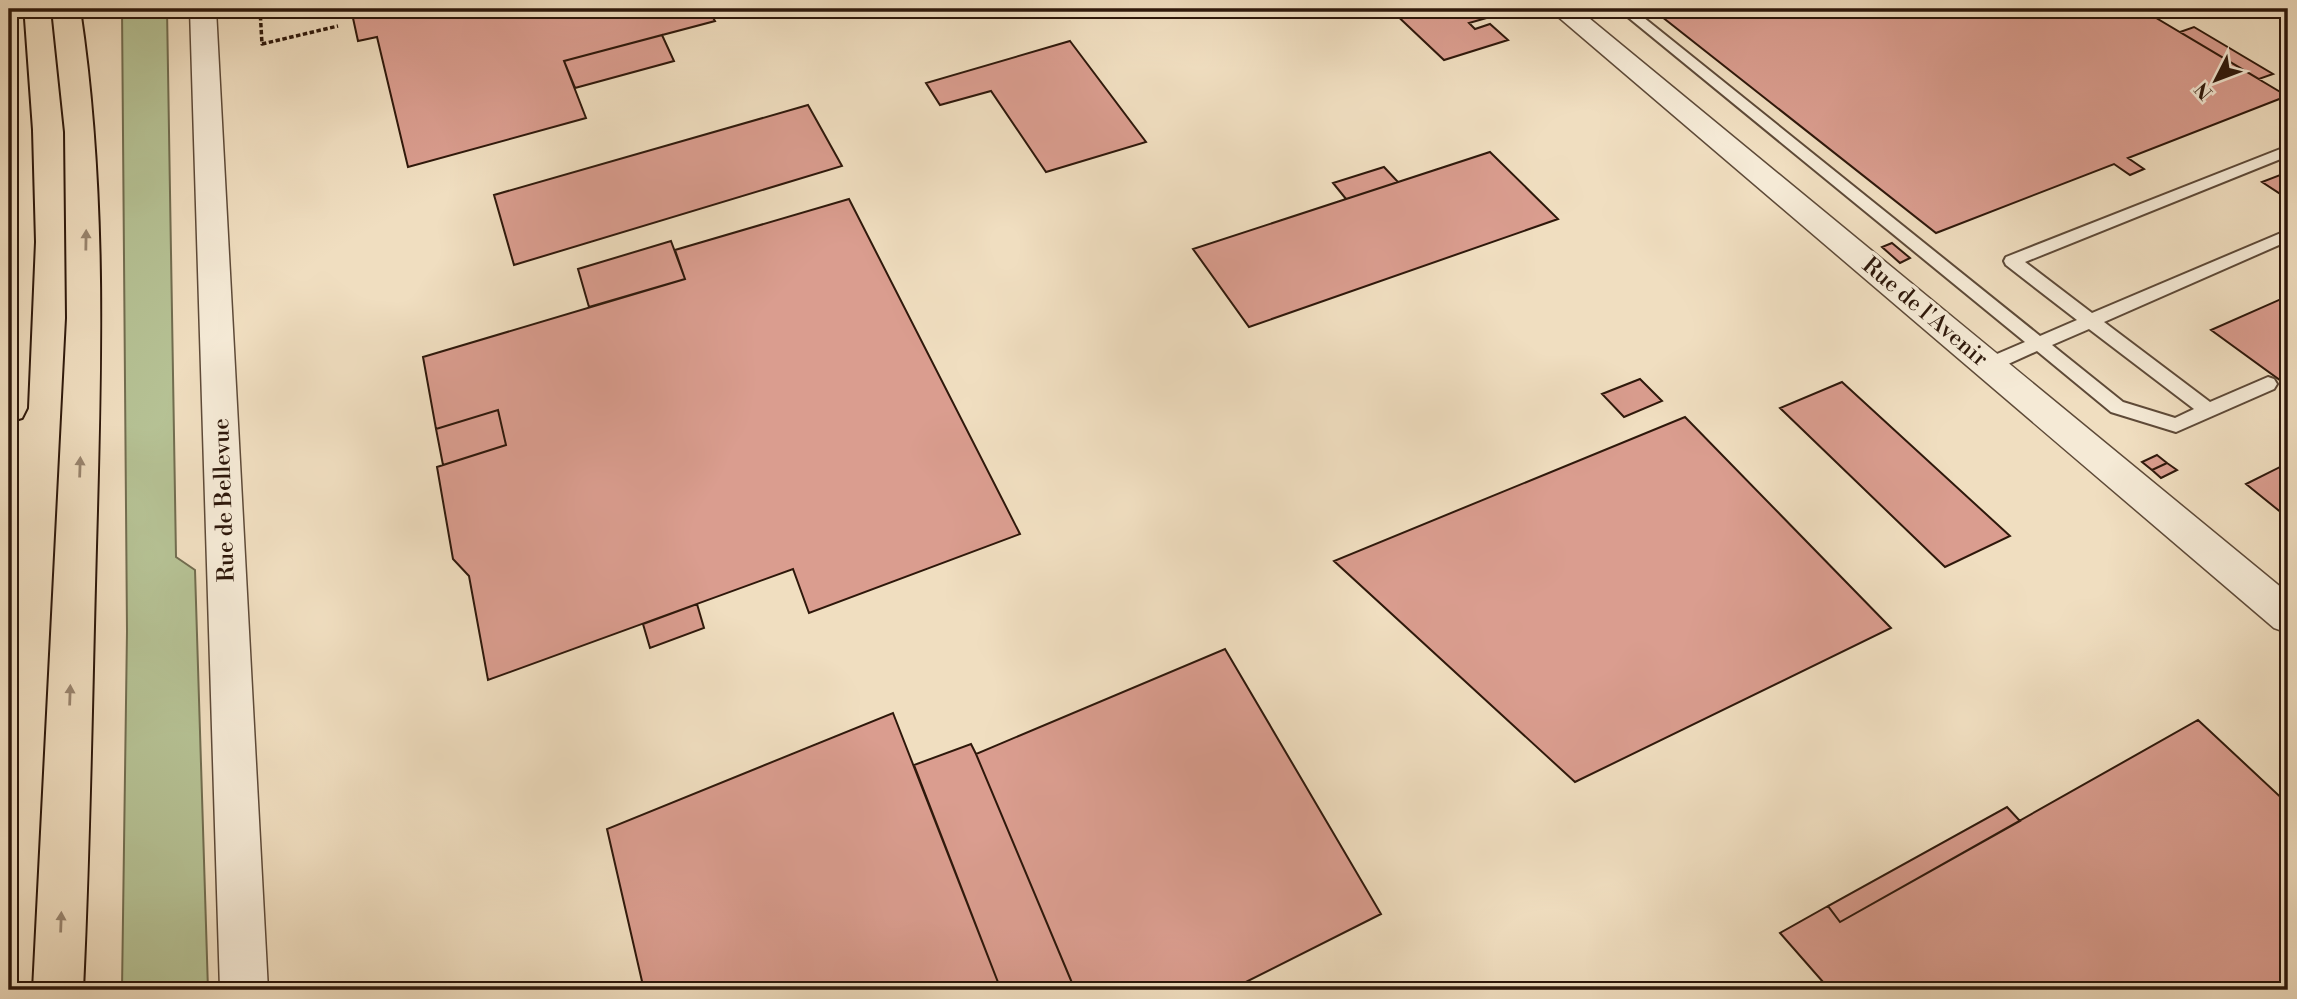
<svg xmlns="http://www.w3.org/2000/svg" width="2297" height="999" font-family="'Libre Bodoni',serif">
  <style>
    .green { fill: #b6c295; stroke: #726d50; stroke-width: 2 }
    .building { fill: #da9d8f; stroke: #2e180b; stroke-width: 2 }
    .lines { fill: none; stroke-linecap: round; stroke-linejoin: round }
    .service-casing { stroke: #5e4a38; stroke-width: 4 }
    .minor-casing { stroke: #5e4a38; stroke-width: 3 }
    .trunk-casing { stroke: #2e180b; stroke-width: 4 }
    .path { stroke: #2e180b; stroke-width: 3.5; stroke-dasharray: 4.5 2.5; stroke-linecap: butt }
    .service { fill: #f5ead6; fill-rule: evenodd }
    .minor { fill: #f5ead6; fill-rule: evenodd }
    .trunk { fill: #f0dec0; fill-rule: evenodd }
    .oneway { fill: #99856f }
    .labels { text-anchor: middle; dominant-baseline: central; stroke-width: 7; stroke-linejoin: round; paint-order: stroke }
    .street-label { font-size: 23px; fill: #2e180b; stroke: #f5ead6 }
  </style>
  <rect width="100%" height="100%" fill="#f0dec0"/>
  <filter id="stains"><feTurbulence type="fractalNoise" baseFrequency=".00286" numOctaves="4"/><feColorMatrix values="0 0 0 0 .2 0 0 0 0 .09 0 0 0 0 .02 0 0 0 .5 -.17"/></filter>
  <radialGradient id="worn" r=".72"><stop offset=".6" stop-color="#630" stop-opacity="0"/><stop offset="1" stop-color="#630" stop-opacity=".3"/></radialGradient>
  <path class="green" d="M 122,9 L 167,9 L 176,557 L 195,570 L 208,990 L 122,990 L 127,631 Z"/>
  <path class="building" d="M 351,9 L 708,9 L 715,21 L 564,61 L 586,118 L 408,167 L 377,37 L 358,41 Z
    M 1390,9 L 1481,9 L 1490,17 L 1469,23 L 1475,29 L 1490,24 L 1508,40 L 1444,60 Z
    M 1652,9 L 2141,9 L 2287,96 L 2128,158 L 2144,169 L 2130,175 L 2114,164 L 1936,233 Z
    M 2194,27 L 2273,74 L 2259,79 L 2180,32 Z
    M 662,35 L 674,61 L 575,88 L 564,61 Z
    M 1070,41 L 1146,142 L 1046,172 L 991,91 L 940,105 L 926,83 Z
    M 808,105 L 842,166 L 514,265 L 494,195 Z
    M 1490,152 L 1558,219 L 1249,327 L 1193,249 Z
    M 1384,167 L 1398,182 L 1346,199 L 1333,183 Z
    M 2288,172 L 2288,199 L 2262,182 Z
    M 849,199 L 1020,534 L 809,613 L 793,569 L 488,680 L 469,576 L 453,559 L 437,467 L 506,445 L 498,410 L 436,429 L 423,357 L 685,279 L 675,250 Z
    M 671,241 L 685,279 L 589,307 L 578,269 Z
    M 1892,243 L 1910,258 L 1900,263 L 1882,247 Z
    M 2288,296 L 2288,386 L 2211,330 Z
    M 1640,379 L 1662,401 L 1624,417 L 1602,394 Z
    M 1842,382 L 2010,536 L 1945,567 L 1780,408 Z
    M 498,410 L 506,445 L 443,465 L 436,429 Z
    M 1685,417 L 1891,628 L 1575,782 L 1334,561 Z
    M 2157,455 L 2167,463 L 2152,470 L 2142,462 Z
    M 2167,463 L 2177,470 L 2161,478 L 2152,470 Z
    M 2288,463 L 2288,518 L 2246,484 Z
    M 697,604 L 704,628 L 650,648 L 643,624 Z
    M 1225,649 L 1381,914 L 1230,990 L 1075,990 L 976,754 Z
    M 893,713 L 1001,990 L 644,990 L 607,829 Z
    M 2198,720 L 2288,804 L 2288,990 L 1830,990 L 1780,933 L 1828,906 L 1840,922 Z
    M 971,744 L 976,754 L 1075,990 L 1001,990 L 914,765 Z
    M 2007,807 L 2020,821 L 1840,922 L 1828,906 Z"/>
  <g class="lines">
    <g class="service-casing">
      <path id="service" d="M 1618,9 L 1633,9 L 2040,336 L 2077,320 L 2006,265 L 2004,261 L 2006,257 L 2288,146 L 2288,156 L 2025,262 L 2092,313 L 2288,230 L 2288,241 L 2104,322 L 2210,402 L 2268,377 L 2274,379 L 2277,384 L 2274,389 L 2176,432 L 2111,412 L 2037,351 L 1995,370 L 1983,370 L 1980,365 L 1983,360 L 2025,342 ZM 2089,329 L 2194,409 L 2175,418 L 2123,402 L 2052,345 Z"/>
    </g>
    <g class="minor-casing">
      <path id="minor" d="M 190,9 L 216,9 L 268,990 L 220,990 Z
        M 1549,9 L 1578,9 L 2288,593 L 2288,633 L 2274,628 Z"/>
    </g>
    <g class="trunk-casing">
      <path id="trunk" d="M 52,9 L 80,9 C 107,188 101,366 96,547 C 92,694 90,843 83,990 L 33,990 L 67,318 L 65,132 Z
        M 9,11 L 19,13 L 23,19 L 31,130 L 34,242 L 27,408 L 22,418 L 9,422 Z"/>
    </g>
    <path class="path" d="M 260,9 L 262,44 L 338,26"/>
    <use href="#service" class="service"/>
    <use href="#minor" class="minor"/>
    <use href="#trunk" class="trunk"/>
  </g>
  <defs><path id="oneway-solid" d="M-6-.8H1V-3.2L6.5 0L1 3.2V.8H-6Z" transform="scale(1.75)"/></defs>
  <g class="oneway">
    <use href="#oneway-solid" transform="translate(86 240) rotate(-89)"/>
    <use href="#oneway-solid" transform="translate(80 467) rotate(-88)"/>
    <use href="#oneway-solid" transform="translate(70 695) rotate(-88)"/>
    <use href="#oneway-solid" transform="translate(61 922) rotate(-88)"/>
  </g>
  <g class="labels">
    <g class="street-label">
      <text transform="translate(1925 312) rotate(40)">Rue de l'Avenir</text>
      <text transform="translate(224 500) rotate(-92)">Rue de Bellevue</text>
    </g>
  </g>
  <rect width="2297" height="999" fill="none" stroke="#f0dec0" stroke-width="35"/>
  <rect x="10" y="10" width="2276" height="978" fill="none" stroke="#2e180b" stroke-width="3.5"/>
  <rect x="18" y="18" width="2262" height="964" fill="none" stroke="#2e180b" stroke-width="2"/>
  <g transform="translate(2216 80) rotate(228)" stroke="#f5ead6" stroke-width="5" paint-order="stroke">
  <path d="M0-5L12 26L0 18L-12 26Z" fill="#2e180b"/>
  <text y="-10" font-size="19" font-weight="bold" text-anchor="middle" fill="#2e180b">N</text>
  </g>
  <rect width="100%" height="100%" filter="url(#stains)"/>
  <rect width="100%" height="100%" fill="url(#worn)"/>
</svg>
